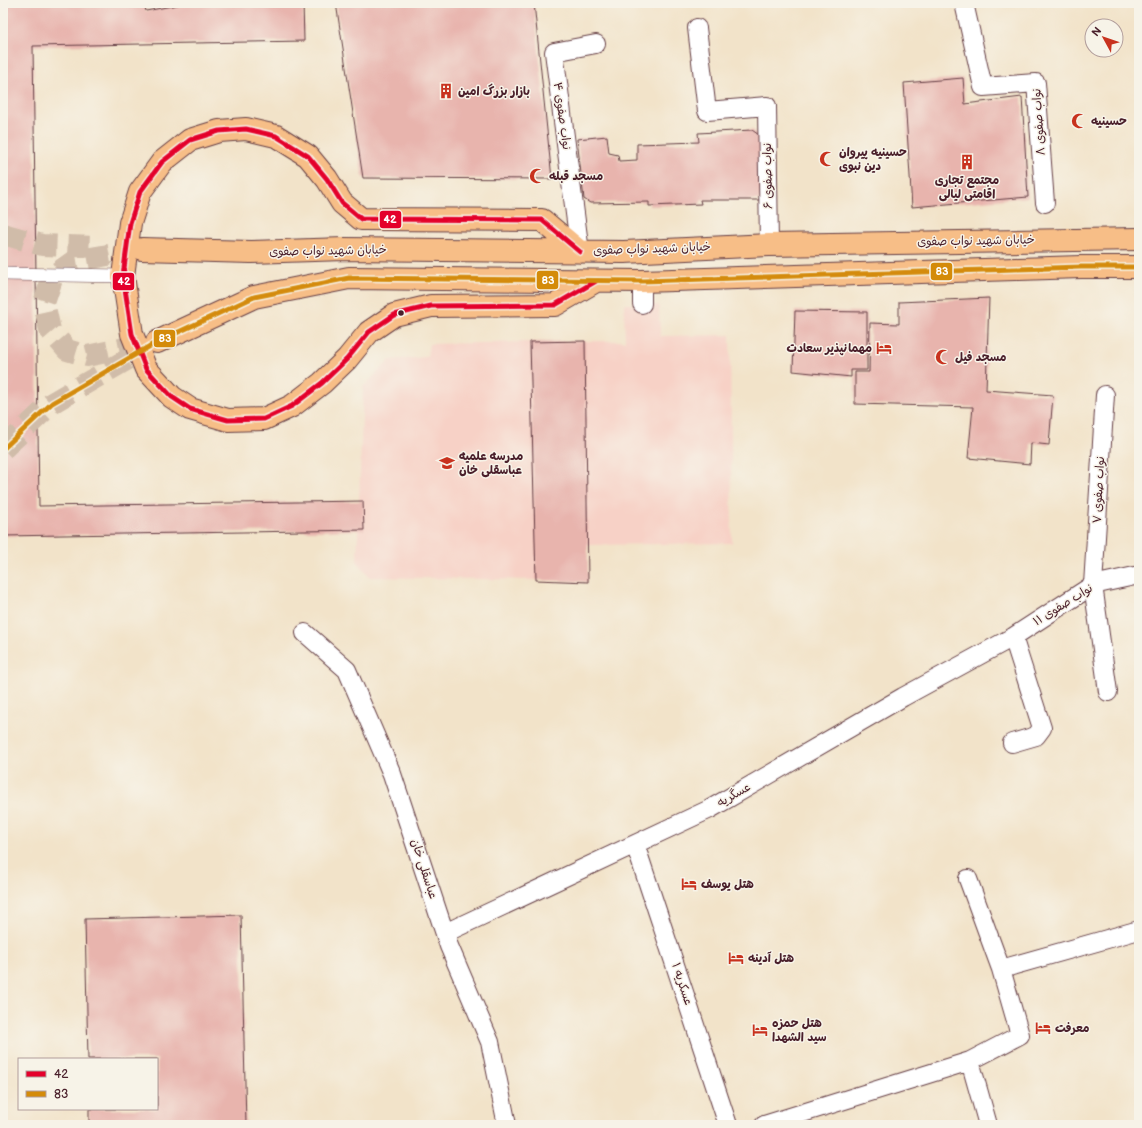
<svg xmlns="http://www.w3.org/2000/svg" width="1142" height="1128" font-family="'Balsamiq Sans','Playpen Sans Arabic',sans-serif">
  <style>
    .built { fill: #f7d1c6 }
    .building { fill: #e8b4ad }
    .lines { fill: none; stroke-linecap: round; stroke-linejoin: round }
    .primary-tunnel { stroke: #d0bca9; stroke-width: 22; stroke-dasharray: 22 11; stroke-linecap: butt }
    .pedestrian-casing { stroke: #633c43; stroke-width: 14 }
    .minor-casing { stroke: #633c43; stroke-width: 20 }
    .primary-casing { stroke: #633c43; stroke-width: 24 }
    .pedestrian { stroke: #fff; stroke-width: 13 }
    .minor { stroke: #fff; stroke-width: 18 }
    .primary { stroke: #f7be87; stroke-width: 22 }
    .bus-1-casing { stroke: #f7f3e8; stroke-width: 8 }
    .bus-2-casing { stroke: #f7f3e8; stroke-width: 8 }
    .bus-1 { stroke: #e4002b; stroke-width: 5 }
    .bus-2 { stroke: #d48b09; stroke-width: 5 }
    .bus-dot { fill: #4a1f2b; stroke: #f7f3e8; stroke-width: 1.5 }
    .labels { text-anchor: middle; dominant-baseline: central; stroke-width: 3; stroke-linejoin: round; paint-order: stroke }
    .poi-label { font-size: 12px; font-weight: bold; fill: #4a1f2b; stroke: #f7f3e8; text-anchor: start }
    .street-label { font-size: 12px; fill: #4a1f2b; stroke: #f7f3e8 }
    .line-badge { stroke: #f7f3e8; stroke-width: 1.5 }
    .badge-label { font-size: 11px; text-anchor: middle; font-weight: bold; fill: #fff }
  </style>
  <rect width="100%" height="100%" fill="#f7f3e8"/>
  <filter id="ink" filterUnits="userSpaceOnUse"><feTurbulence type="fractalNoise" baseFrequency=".025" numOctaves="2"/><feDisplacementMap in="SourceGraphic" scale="8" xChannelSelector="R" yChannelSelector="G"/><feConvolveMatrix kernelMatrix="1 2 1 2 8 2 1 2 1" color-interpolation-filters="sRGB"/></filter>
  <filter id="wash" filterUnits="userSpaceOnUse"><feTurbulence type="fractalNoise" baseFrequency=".012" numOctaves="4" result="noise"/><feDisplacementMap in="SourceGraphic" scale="16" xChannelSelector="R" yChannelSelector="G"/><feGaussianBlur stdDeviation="0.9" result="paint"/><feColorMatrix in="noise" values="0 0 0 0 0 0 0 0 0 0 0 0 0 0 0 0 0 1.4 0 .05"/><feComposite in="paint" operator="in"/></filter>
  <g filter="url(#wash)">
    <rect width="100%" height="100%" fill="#f2e3c9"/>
    <path class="built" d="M 624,304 L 659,305 L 660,336 L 730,335 L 732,543 L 587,545 L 585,341 L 625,341 Z
      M 530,342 L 536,580 L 370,577 L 357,561 L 363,387 L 390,360 L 427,357 L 429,344 Z"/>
    <g id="blocks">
      <path class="building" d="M 3,3 L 169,3 L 145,8 L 146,11 L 187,3 L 303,3 L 304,41 L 33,46 L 39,506 L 363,501 L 364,530 L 3,536 Z
        M 336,3 L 534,3 L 552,179 L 363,178 Z
        M 963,78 L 965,104 L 1022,97 L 1028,197 L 912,207 L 904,83 Z
        M 752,130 L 759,135 L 763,194 L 759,200 L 700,200 L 701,204 L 649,206 L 649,202 L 590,203 L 584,199 L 577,139 L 607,136 L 609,153 L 618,155 L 619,161 L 637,160 L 637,144 L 699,142 L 698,133 Z
        M 989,298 L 986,390 L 1053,395 L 1049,445 L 1031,443 L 1030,464 L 968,458 L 973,407 L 855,404 L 855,372 L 869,372 L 870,323 L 899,324 L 899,302 Z
        M 795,311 L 867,312 L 867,370 L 851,370 L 851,377 L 793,371 Z
        M 585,341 L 588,582 L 536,580 L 530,342 Z
        M 241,915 L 246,1125 L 89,1125 L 89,1109 L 157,1109 L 157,1059 L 88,1059 L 85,919 Z"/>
    </g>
  </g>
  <g filter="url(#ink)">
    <use href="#blocks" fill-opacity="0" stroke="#633c43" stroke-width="1"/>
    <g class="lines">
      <path class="primary-tunnel" d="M 3,234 L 42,245 L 100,247
        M 142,249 L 74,261 L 53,276 L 44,303 L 50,330 L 67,350 L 87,356 L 155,342
        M 3,449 L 52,403 L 142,351"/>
      <g class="pedestrian-casing">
        <path id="pedestrian" d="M 3,274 L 123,276"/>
      </g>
      <g class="minor-casing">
        <path id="minor" d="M 964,3 L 983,87 L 1036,83 L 1045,203
          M 697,28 L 707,111 L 767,106 L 769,245
          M 580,252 L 554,52 L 596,44
          M 642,281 L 642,304
          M 1105,395 L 1093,585 L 1108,692
          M 305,633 L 347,670 L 392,774 L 449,946 L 490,1042 L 507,1125
          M 1012,743 L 1036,736 L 1042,728 L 1013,637
          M 635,844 L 728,1125
          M 968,879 L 1001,969
          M 445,933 L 710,809 L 903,697 L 1013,637 L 1093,585 L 1139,575
          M 970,1061 L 988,1125
          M 764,1125 L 970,1061 L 1020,1035 L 1001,969 L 1139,930"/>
      </g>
      <g class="primary-casing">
        <path id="primary" d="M 142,249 L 251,252 L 345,249 L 624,252 L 769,245 L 1139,239
          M 580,252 L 542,220 L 361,219 L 342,203 L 327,179 L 308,156 L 276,136 L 246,129 L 219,131 L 190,140 L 162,162 L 140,192 L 130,223 L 123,276 L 132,334 L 146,369 L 172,397 L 190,409 L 228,420 L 264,419 L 292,406 L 322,383 L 347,359 L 369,332 L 394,315 L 431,306 L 555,305 L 596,281
          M 157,342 L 254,297 L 349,278 L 642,281 L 1081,267 L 1139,267"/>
      </g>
      <use href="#pedestrian" class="pedestrian"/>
      <use href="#minor" class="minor"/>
      <use href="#primary" class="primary"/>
      <g class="bus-1-casing">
        <path id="bus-1" d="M 580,252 L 542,220 L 361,219 L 342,203 L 327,179 L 308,156 L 276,136 L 246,129 L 219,131 L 190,140 L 162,162 L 140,192 L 130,223 L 123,276 L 132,334 L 146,369 L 172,397 L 190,409 L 228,420 L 264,419 L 292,406 L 322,383 L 347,359 L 369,332 L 394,315 L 431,306 L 555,305 L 596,281"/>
      </g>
      <g class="bus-2-casing">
        <path id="bus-2" d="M 3,449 L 52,403 L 157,342 L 254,297 L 349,278 L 642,281 L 1081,267 L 1139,267"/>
      </g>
      <use href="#bus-1" class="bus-1"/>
      <use href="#bus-2" class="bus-2"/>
    </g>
  </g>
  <defs>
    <g id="building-bare" transform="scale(1.2)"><path d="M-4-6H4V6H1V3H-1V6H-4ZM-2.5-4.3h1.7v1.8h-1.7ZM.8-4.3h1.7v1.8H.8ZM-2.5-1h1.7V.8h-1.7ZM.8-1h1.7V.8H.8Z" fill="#c8321e" stroke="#f7f3e8" stroke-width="2.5" paint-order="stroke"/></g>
    <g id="mosque-bare" transform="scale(1.2)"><path d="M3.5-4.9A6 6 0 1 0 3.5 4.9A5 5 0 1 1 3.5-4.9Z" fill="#c8321e" stroke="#f7f3e8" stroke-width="2.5" paint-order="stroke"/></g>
    <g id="hotel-bare" transform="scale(1.2)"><path d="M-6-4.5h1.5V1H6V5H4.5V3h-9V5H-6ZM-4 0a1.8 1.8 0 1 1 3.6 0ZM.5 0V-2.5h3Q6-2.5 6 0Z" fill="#c8321e" stroke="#f7f3e8" stroke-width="2.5" paint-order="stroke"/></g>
    <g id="university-bare" transform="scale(1.2)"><path d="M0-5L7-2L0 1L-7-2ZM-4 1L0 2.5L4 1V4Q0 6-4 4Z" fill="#c8321e" stroke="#f7f3e8" stroke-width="2.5" paint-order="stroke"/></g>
  </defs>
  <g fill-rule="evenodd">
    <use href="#building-bare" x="446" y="91"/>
    <use href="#mosque-bare" x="1079" y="121"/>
    <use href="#mosque-bare" x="827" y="159"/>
    <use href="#building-bare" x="967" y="162"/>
    <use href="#mosque-bare" x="537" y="176"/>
    <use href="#hotel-bare" x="884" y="348"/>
    <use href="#mosque-bare" x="943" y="357"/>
    <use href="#university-bare" x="447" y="463"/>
    <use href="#hotel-bare" x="689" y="884"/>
    <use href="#hotel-bare" x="736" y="958"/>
    <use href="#hotel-bare" x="1043" y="1028"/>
    <use href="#hotel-bare" x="760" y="1030"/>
  </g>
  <circle class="bus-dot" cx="401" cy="313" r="3.5"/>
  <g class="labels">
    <g class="poi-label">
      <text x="458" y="91">بازار بزرگ امین</text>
      <text x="1091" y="121">حسینیه</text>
      <text x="839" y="152">حسینیه پیروان<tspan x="839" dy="14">دین نبوی</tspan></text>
      <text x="549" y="176">مسجد قبله</text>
      <text x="967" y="180" text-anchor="middle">مجتمع تجاری<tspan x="967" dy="14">اقامتی لیالی</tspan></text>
      <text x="872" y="348" text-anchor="end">مهمانپذیر سعادت</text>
      <text x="955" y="357">مسجد فیل</text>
      <text x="459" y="456">مدرسه علمیه<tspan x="459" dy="14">عباسقلی خان</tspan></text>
      <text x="701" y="884">هتل یوسف</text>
      <text x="748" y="958">هتل آدینه</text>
      <text x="772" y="1023">هتل حمزه<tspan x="772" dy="14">سید الشهدا</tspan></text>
      <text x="1055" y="1028">معرفت</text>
    </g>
    <g class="street-label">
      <text transform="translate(562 116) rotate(82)">نواب صفوی ۴</text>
      <text transform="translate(1039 122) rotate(-94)">نواب صفوی ۸</text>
      <text transform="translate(768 176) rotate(-91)">نواب صفوی ۶</text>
      <text transform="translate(976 241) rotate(-1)">خیابان شهید نواب صفوی</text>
      <text transform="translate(652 249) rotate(-2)">خیابان شهید نواب صفوی</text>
      <text transform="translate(328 251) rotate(-1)">خیابان شهید نواب صفوی</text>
      <text transform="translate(1099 490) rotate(-87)">نواب صفوی ۷</text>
      <text transform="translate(1063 605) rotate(-32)">نواب صفوی ۱۱</text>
      <text transform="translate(734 795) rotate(-30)">عسگریه</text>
      <text transform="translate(424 869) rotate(72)">عباسقلی خان</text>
      <text transform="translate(682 984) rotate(72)">عسکریه ۱</text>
    </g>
  </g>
  <g class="line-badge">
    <rect x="379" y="210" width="23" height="19" rx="4" fill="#e4002b"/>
    <rect x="930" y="262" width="23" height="19" rx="4" fill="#d48b09"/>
    <rect x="536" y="270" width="23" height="20" rx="4" fill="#d48b09"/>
    <rect x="112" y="272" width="23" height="19" rx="4" fill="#e4002b"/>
    <rect x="153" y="329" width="23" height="19" rx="4" fill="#d48b09"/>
  </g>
  <g class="badge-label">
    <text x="390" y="223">42</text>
    <text x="942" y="275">83</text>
    <text x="548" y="284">83</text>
    <text x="124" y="285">42</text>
    <text x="165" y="342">83</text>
  </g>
  <rect width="1142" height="1128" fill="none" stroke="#f7f3e8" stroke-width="16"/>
  <rect x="18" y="1058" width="140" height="52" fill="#f7f3e8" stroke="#b29e9c"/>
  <rect x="26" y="1071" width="20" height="6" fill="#e4002b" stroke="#b29e9c"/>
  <text x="54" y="1078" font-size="12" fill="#4a1f2b">42</text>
  <rect x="26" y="1091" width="20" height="6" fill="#d48b09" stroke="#b29e9c"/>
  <text x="54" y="1098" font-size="12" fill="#4a1f2b">83</text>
  <g transform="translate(1104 38) rotate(310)"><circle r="19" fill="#f7f3e8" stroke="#b29e9c"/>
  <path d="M0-3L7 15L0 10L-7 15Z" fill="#c8321e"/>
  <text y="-6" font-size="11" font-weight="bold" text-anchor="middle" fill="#4a1f2b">N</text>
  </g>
</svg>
